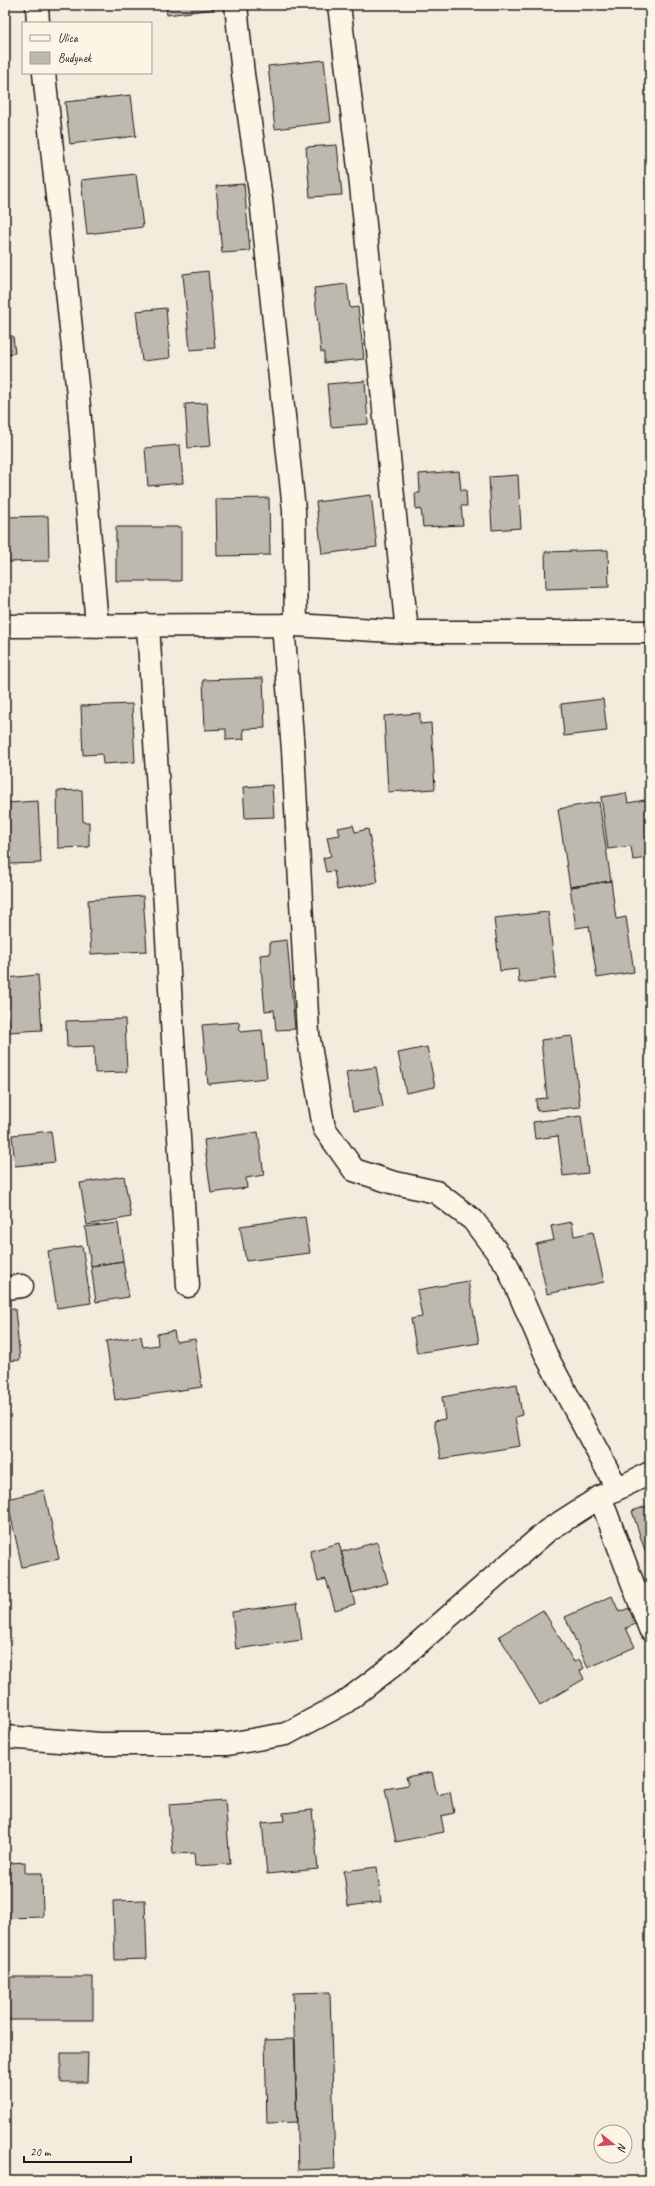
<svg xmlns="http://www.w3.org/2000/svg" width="655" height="2186" font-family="Caveat,sans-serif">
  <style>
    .building { fill: #beb9ae; stroke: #1c1c1c }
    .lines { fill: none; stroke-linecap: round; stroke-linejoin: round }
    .minor-casing { stroke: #1c1c1c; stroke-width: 25 }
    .minor { stroke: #fcf5e5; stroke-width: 22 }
  </style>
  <rect width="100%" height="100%" fill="#f3ecdd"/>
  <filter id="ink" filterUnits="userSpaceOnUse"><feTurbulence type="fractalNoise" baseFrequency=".025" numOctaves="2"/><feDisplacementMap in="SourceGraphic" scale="8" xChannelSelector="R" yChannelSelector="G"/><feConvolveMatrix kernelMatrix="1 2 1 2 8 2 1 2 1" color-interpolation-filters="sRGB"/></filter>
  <g filter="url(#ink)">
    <path class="building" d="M 166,5 L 213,5 L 214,9 L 167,15 Z
      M 324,60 L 331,122 L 275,129 L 268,66 Z
      M 131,95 L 136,136 L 70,144 L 65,102 Z
      M 337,145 L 342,195 L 310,197 L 306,147 Z
      M 136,174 L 143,227 L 87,234 L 81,180 Z
      M 244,184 L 250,251 L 222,253 L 216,186 Z
      M 208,271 L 215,348 L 190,350 L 183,274 Z
      M 347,284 L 350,308 L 358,307 L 364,359 L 324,363 L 324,352 L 321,352 L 314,288 Z
      M 166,308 L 170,358 L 142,361 L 136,311 Z
      M 5,336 L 13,336 L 15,353 L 6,355 L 8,371 L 5,372 Z
      M 365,381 L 368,424 L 331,427 L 327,384 Z
      M 207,403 L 211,446 L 188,448 L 185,404 Z
      M 180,445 L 183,483 L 148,486 L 145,448 Z
      M 459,471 L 461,490 L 466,490 L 467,506 L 461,506 L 463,525 L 423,527 L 421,509 L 416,510 L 415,493 L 420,493 L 419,474 Z
      M 518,475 L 521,528 L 492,530 L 489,477 Z
      M 371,495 L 377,547 L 322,554 L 316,502 Z
      M 269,498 L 270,555 L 217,556 L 216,499 Z
      M 48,516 L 49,561 L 5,562 L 5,517 Z
      M 116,527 L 181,527 L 181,581 L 116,581 Z
      M 608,550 L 609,587 L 546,589 L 545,552 Z
      M 263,678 L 265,728 L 243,729 L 244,739 L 226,740 L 226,729 L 205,730 L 203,680 Z
      M 603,699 L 607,731 L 564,736 L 561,704 Z
      M 132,704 L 135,762 L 103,764 L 102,754 L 83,755 L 81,706 Z
      M 420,713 L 420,724 L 431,723 L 435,789 L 388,792 L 384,716 Z
      M 272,785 L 274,817 L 245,818 L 243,787 Z
      M 82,790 L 83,822 L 89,822 L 89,847 L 58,848 L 57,791 Z
      M 626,793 L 628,803 L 650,799 L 650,853 L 646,854 L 647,858 L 633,860 L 631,846 L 608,849 L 601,797 Z
      M 38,801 L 41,863 L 9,864 L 6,803 Z
      M 599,802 L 611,881 L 570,887 L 558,809 Z
      M 353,825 L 355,832 L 368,829 L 378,882 L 337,890 L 334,871 L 326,872 L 323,858 L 331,856 L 327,837 L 340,835 L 338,828 Z
      M 611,881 L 616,919 L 626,917 L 634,972 L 597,978 L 589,926 L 576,928 L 570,887 Z
      M 143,896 L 147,951 L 91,954 L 88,900 Z
      M 548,912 L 556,978 L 519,983 L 518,969 L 500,971 L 494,918 Z
      M 287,940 L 295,1029 L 276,1030 L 274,1010 L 265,1011 L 260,955 L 270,954 L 270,942 Z
      M 38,975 L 42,1030 L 9,1032 L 6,978 Z
      M 125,1019 L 127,1072 L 95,1073 L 94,1046 L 67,1047 L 66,1021 Z
      M 239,1022 L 240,1032 L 262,1030 L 267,1078 L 208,1084 L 202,1025 Z
      M 572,1036 L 580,1107 L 537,1111 L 536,1099 L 547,1098 L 541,1040 Z
      M 427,1047 L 435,1087 L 406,1093 L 398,1053 Z
      M 376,1067 L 383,1107 L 353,1112 L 346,1072 Z
      M 581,1116 L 588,1173 L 563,1176 L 558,1136 L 535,1139 L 533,1122 Z
      M 51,1131 L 55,1162 L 15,1166 L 12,1135 Z
      M 258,1132 L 264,1175 L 246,1178 L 247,1188 L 211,1193 L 204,1140 Z
      M 124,1176 L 131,1217 L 87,1225 L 80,1183 Z
      M 305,1217 L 310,1253 L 246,1261 L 240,1226 Z
      M 572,1222 L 574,1236 L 593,1232 L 604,1282 L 547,1294 L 536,1244 L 554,1240 L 551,1226 Z
      M 118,1223 L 123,1261 L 91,1266 L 85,1227 Z
      M 82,1246 L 91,1303 L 57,1308 L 48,1251 Z
      M 123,1261 L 129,1297 L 96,1302 L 91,1266 Z
      M 468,1281 L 479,1343 L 417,1353 L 411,1319 L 422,1317 L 417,1290 Z
      M 15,1309 L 20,1360 L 5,1361 L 5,1310 Z
      M 174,1331 L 176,1342 L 195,1339 L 202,1387 L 115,1400 L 106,1341 L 141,1336 L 143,1347 L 158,1345 L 157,1334 Z
      M 517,1384 L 522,1415 L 515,1417 L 520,1446 L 441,1459 L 434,1421 L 445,1419 L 442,1397 Z
      M 44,1490 L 59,1559 L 22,1567 L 7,1499 Z
      M 650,1505 L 650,1553 L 646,1554 L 632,1511 Z
      M 377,1542 L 388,1583 L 352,1593 L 341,1552 Z
      M 339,1543 L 355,1604 L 335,1610 L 326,1579 L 318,1581 L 310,1551 Z
      M 612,1596 L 619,1612 L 629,1608 L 636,1624 L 626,1628 L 635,1647 L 588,1668 L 565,1617 Z
      M 297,1603 L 302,1640 L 236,1649 L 232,1612 Z
      M 543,1610 L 574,1662 L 579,1659 L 584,1668 L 580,1671 L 584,1679 L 540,1705 L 499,1636 Z
      M 432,1772 L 437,1795 L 450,1792 L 454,1813 L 441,1816 L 444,1832 L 396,1842 L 385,1789 L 408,1785 L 406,1777 Z
      M 225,1800 L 230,1864 L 195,1866 L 194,1853 L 173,1854 L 169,1804 Z
      M 312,1810 L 318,1869 L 267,1874 L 262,1823 L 284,1821 L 283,1813 Z
      M 25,1862 L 25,1873 L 42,1873 L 43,1917 L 5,1918 L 5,1873 L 9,1873 L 9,1863 Z
      M 377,1867 L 381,1902 L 348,1906 L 344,1871 Z
      M 145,1900 L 147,1959 L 115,1960 L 113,1901 Z
      M 5,1977 L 93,1977 L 93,2020 L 6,2020 Z
      M 330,1992 L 335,2169 L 298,2170 L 293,1993 Z
      M 295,2039 L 297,2122 L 267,2123 L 265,2040 Z
      M 61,2053 L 88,2053 L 87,2082 L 61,2082 Z"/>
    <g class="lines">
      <g class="minor-casing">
        <path id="minor" d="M 37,5 L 38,23
          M 236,5 L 243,74 L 261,199 L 294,510 L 296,625
          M 339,5 L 360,176 L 407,632
          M 44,73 L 78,395 L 97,626
          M 148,625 L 188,1286
          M 283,625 L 293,750 L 308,1034 L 324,1128 L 354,1170 L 391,1182 L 436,1192 L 473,1220 L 507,1265 L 547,1357 L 617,1488
          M 5,626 L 296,625 L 407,632 L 650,632
          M 5,1288 L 22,1286
          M 600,1497 L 650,1629
          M 5,1737 L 100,1744 L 228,1744 L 286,1734 L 344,1703 L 391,1667 L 547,1531 L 600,1497 L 650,1473"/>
      </g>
      <use href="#minor" class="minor"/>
    </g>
  </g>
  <rect width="655" height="2186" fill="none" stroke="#fcf5e5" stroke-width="20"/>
  <rect x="10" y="10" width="635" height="2166" fill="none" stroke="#1c1c1c" stroke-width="1.5" filter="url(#ink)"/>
  <rect x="22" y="22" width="130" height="52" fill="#fcf5e5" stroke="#a29e95"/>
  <rect x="30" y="35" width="20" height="6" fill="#fcf5e5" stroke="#a29e95"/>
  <text x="58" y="42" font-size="12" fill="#1c1c1c">Ulica</text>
  <rect x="30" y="52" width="20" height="12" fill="#beb9ae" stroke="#a29e95"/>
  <text x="58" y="62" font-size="12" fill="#1c1c1c">Budynek</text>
  <g transform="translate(613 2144) rotate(107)"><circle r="19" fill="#fcf5e5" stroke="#a29e95"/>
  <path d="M0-3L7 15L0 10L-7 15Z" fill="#d1495b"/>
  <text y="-6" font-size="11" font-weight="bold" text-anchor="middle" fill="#1c1c1c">N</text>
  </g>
  <path d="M24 2156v6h107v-6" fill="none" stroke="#1c1c1c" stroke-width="2"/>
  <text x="30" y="2156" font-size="12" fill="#1c1c1c" stroke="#fcf5e5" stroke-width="3" paint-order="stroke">20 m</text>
</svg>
